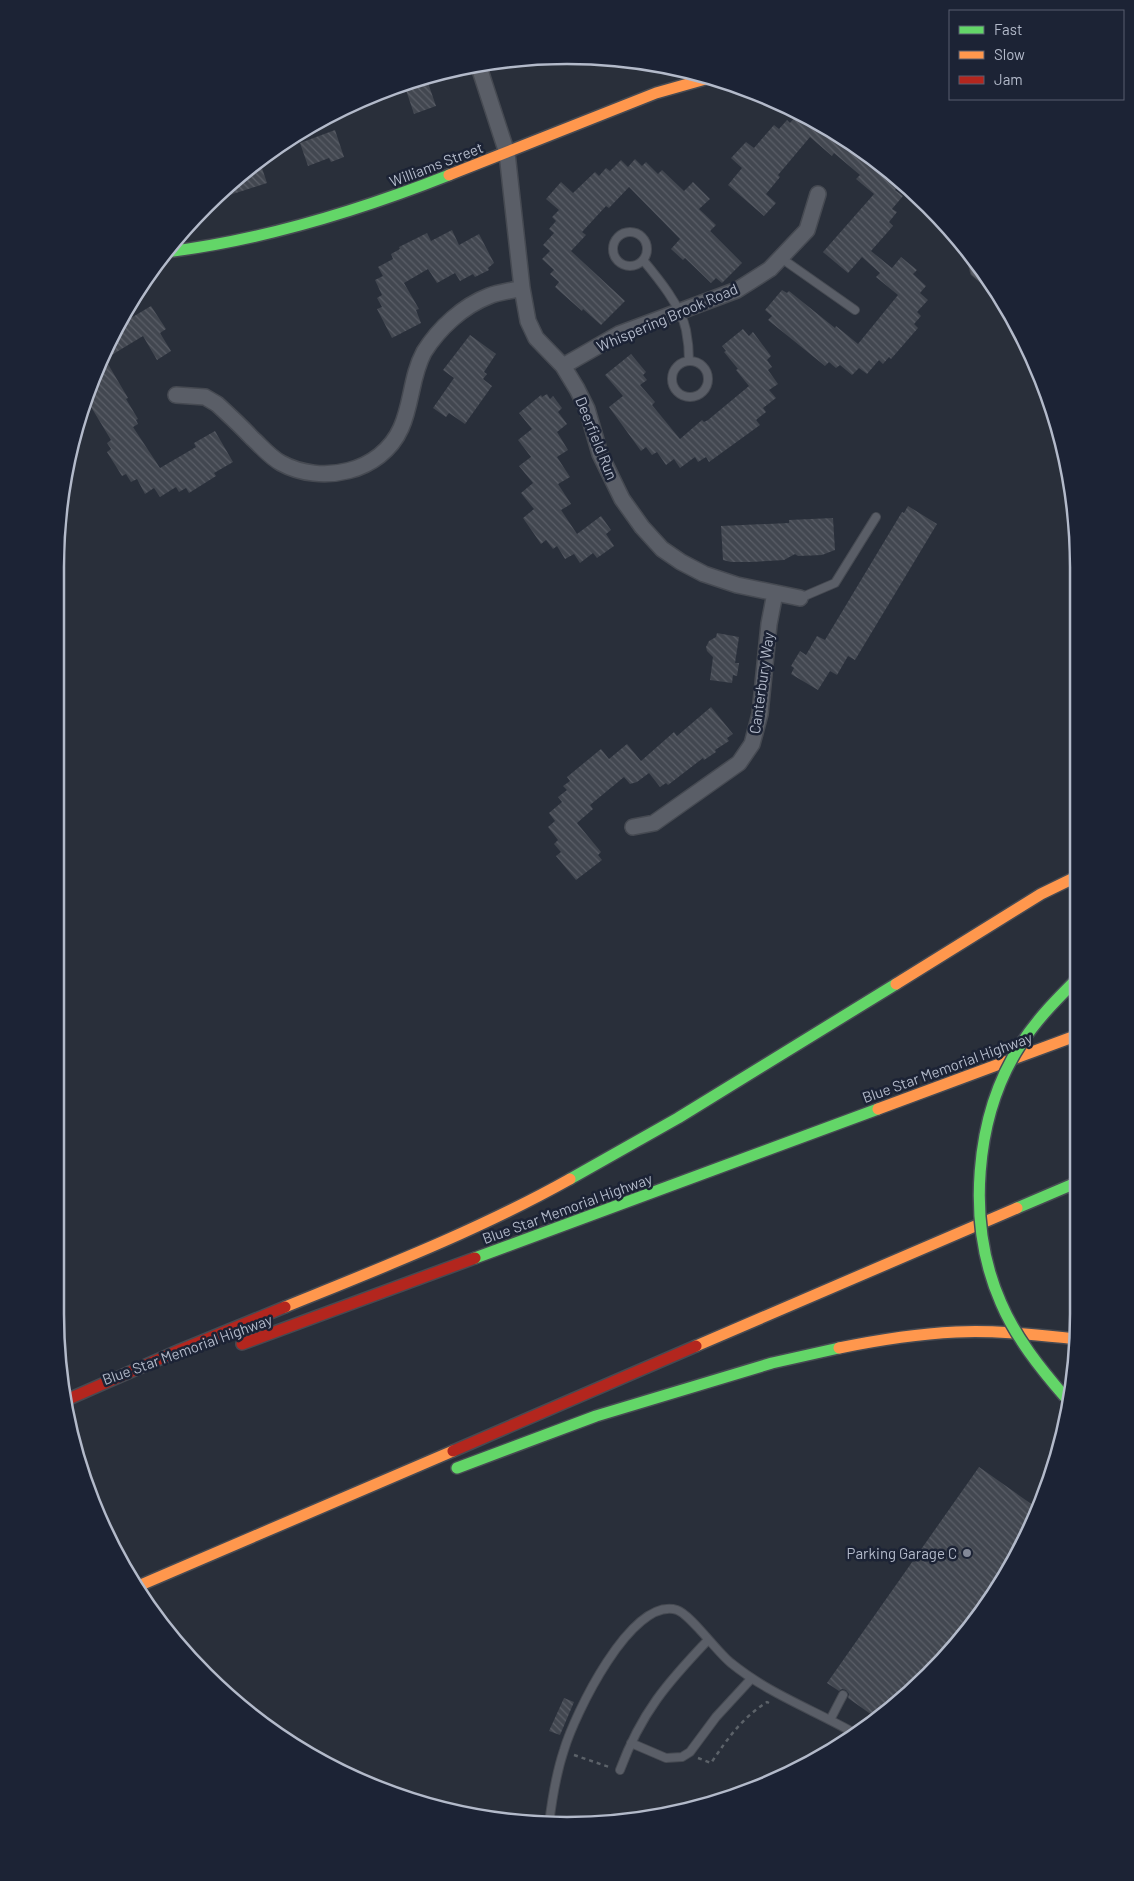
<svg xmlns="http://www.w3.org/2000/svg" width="1134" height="1881" font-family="Barlow,sans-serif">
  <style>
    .building { fill: url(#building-back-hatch) }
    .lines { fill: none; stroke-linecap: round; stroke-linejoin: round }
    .lane-casing { stroke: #464a52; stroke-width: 10 }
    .street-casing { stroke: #464a52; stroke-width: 18 }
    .fast-casing { stroke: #464a52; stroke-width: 14 }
    .slow-casing { stroke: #464a52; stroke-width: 14 }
    .jam-casing { stroke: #464a52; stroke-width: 14 }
    .path { stroke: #5c6269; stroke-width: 2.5; stroke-dasharray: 4 4; stroke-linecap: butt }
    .lane { stroke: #5a5e67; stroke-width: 8 }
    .street { stroke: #5a5e67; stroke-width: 15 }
    .fast { stroke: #63d668; stroke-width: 11 }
    .slow { stroke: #ff974d; stroke-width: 11 }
    .jam { stroke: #b3261e; stroke-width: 11 }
    .fast-bridge-casing { stroke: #464b55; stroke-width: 14; stroke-linecap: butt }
    .fast-bridge { stroke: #63d668; stroke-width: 11 }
    .poi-dot { fill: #838998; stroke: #1c2335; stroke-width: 2 }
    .labels { text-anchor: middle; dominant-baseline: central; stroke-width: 5; stroke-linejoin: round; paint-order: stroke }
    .street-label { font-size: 15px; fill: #b3baca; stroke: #1c2335 }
    .poi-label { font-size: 15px; fill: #b3baca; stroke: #1c2335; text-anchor: end }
    .rim { fill: none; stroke: #b3baca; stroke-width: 2.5 }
  </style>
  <defs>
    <pattern id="building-back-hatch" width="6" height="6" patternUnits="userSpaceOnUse" patternTransform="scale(1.25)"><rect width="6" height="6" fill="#424750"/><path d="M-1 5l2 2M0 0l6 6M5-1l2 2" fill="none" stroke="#5b5f68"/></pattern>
  </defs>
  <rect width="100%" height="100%" fill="#292f3a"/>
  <path class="building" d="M 426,77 L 436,106 L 414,114 L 404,84 Z
    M 798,113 L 839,135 L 836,139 L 856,156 L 861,150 L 900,184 L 895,190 L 903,196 L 892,209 L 897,212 L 889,222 L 893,226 L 871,251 L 892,268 L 901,257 L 917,270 L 913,274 L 926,286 L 920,293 L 928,300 L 917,312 L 921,316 L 914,324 L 918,328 L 891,359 L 889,357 L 883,364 L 879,360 L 867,374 L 859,368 L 852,375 L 840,365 L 836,368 L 829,362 L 825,366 L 768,320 L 772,316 L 765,310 L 782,290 L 787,293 L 789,291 L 835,328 L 836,326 L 858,344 L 898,295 L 876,277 L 880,273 L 862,257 L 848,273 L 823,252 L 874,194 L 856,179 L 860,175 L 834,153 L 832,156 L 810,137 L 778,175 L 780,177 L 766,194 L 776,203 L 764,216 L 728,185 L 742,168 L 731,158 L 746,142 L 754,148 L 774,125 L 779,129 L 787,120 L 790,123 Z
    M 335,130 L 344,157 L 331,162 L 329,158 L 308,166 L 300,143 Z
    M 635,159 L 642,166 L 646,162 L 658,174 L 662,170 L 684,191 L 693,182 L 710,199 L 699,209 L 716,225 L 710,231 L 742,263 L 722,283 L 716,278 L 711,283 L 685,258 L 683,260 L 671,249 L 680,239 L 629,187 L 609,208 L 606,206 L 582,232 L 586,235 L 571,251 L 625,301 L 601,325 L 583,309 L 582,311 L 555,287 L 559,282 L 550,274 L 554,270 L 542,259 L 550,251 L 543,245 L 554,233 L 549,229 L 556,221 L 552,217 L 559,210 L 546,199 L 561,182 L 573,193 L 595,172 L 599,176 L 606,168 L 610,171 L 621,160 L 628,167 Z
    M 261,165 L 267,183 L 211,201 L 249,169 Z
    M 452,230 L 459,245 L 479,234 L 494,263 L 488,268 L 489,270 L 475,277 L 473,274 L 460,281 L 455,273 L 437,283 L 428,269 L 404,283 L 419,309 L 416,310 L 421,323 L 392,338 L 377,309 L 382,307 L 377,298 L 382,295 L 375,280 L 383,276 L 378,267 L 393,259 L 391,254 L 400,249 L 399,247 L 427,233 L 431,241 Z
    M 151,306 L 166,329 L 160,333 L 171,351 L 157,360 L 143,336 L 105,359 L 128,398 L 126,399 L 138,419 L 136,420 L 138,424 L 133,427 L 160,468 L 196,447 L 194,443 L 215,431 L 233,462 L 214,473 L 216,476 L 189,493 L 186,488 L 179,492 L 176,487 L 160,497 L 154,488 L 145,494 L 137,479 L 131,482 L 126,474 L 122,476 L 107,452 L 111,449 L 107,443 L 111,440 L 85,397 L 127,311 L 131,318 Z
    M 743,329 L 749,336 L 753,332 L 771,356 L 767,360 L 772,367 L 768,370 L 778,384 L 769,390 L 776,398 L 763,408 L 766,412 L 756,420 L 760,425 L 709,462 L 706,457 L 698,462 L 695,457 L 680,468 L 674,459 L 666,465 L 657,452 L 652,455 L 646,447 L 641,451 L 609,407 L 623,396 L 605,375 L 631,354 L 646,372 L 643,375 L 647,380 L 640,385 L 655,402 L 652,405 L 680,439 L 702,420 L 704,422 L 708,420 L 749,386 L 736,370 L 738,369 L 724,352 L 726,351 L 722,346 Z
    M 470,335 L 496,354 L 484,372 L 487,374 L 483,379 L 492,386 L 465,424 L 449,413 L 446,417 L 433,408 L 454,378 L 443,370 Z
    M 547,394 L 550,399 L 553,396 L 562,408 L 558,412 L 567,424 L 557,432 L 568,450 L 557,457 L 570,477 L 558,484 L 571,504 L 561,510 L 577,534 L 601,516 L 611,530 L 606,534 L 614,546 L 597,558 L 593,553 L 580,563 L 574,554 L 565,559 L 557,546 L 553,549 L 546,540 L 541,544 L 523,518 L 534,509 L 521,493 L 533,483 L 519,466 L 531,457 L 518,440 L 532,429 L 519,413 L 541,395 L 542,397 Z
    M 908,506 L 937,524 L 855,660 L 848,656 L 837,675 L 830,671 L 818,690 L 791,674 L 794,668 L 791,666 L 800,651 L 806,655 L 817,636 L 825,640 L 902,512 L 904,513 Z
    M 833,518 L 835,550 L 822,555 L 798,556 L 795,554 L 784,560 L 751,562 L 731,562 L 723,560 L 721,526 L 789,523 L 789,520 Z
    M 717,633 L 739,637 L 735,663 L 739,663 L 737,676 L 733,675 L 732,683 L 710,680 L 713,657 L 707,651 L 706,647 L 709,641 L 716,637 Z
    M 711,707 L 733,734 L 727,738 L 729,741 L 715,750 L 716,752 L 704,760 L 703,758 L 668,785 L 666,783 L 660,787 L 649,773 L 637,782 L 630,784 L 624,777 L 590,805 L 593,809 L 577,823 L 601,852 L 598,855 L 602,860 L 576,880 L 556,856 L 561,852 L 554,844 L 558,840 L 548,827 L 555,821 L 549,813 L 562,802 L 558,797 L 567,790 L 563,786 L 570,781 L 567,777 L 601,749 L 609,759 L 627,744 L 641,761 L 674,732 L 677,736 Z
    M 979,1467 L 1037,1508 L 993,1599 L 929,1676 L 882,1718 L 877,1713 L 872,1715 L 848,1698 L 849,1694 L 846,1690 L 842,1689 L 839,1691 L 827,1683 Z
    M 564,1698 L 574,1702 L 560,1735 L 549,1731 Z"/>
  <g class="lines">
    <g class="lane-casing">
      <path id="lane" d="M613 249a17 17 0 1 1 34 0a17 17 0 1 1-34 0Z
        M 971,257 L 975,272 L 994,288
        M 781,258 L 855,310
        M 643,260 C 658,278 681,306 686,330 C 688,340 689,351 689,361
        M672 379a18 18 0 1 1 36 0a18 18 0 1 1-36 0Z
        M 800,598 L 835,583 L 876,517
        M 830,1720 L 843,1695
        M 871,1725 L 876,1718
        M 631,1743 L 666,1758 L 682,1757 L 690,1752 L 716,1717 L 751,1679
        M 620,1770 C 641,1713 667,1683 708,1640
        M 549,1824 C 552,1799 556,1774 564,1750 C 574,1716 631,1596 677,1610 C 690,1614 717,1652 731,1663 C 769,1694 814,1710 856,1734"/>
    </g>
    <g class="street-casing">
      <path id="street" d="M 478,64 L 507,153 L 522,288 L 528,321 L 536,338 L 563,366 L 577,389 L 587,409 L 600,454 L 622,499 L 642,527 L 662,549 L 681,562 L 704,574 L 737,585 L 800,598
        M 563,366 L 619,334 L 737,290 L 770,269 L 807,230 L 818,194
        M 176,395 L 205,397 L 217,404 C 229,415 241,426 252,438 C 261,446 270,457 281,463 C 321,485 381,473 401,428 C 412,404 411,376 424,352 C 439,328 463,306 489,296 C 499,292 511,291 522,288
        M 633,827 L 654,823 L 739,763 L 752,744 L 760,714 L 769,624 L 775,593"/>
    </g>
    <g class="fast-casing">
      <path id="fast" d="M 166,252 C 264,240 358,211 449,175
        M 570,1179 L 678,1118 L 896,984
        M 1017,1208 L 1078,1182
        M 475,1258 L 878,1109
        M 457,1468 L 596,1416 L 772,1363 L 839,1348"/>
    </g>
    <g class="slow-casing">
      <path id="slow" d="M 449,175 L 656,93 L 709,78
        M 896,984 L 1041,894 L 1078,876
        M 878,1109 L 1078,1035
        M 285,1307 C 381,1268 479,1230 570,1179
        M 696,1346 L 1017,1208
        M 839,1348 C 878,1340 917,1334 956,1332 C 997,1330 1038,1335 1078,1339
        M 136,1587 L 453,1451"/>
    </g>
    <g class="jam-casing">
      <path id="jam" d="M 242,1344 L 475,1258
        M 64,1401 L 180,1350 L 285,1307
        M 453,1451 L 696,1346"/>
    </g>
    <path class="path" d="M 574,1755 L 609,1767
      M 698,1758 L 711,1763 C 728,1738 742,1718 767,1702 L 769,1703"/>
    <use href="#lane" class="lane"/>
    <use href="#street" class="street"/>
    <use href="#fast" class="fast"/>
    <use href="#slow" class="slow"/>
    <use href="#jam" class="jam"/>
    <g class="fast-bridge-casing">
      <path id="fast-bridge" d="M 1065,1397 C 1040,1368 1016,1338 1001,1303 C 966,1224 974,1116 1021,1044 C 1037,1019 1057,999 1078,978"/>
    </g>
    <use href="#fast-bridge" class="fast-bridge"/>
  </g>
  <circle class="poi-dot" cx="967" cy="1553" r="5"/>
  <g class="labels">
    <g class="street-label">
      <text transform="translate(436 164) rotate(-21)">Williams Street</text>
      <text transform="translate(667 317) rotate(-23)">Whispering Brook Road</text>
      <text transform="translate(597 438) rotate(68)">Deerfield Run</text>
      <text transform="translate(761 683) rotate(-82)">Canterbury Way</text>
      <text transform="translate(947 1067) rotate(-20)">Blue Star Memorial Highway</text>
      <text transform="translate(567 1208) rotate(-20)">Blue Star Memorial Highway</text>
      <text transform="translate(187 1349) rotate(-20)">Blue Star Memorial Highway</text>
    </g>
    <g class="poi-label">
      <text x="957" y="1553">Parking Garage C</text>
    </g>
  </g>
  <path d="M0 0H1134V1881H0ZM567 64H567A503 503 0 0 1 1070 567V1314A503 503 0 0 1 567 1817H567A503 503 0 0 1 64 1314V567A503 503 0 0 1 567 64Z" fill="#1c2335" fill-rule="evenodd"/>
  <path class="rim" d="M567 64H567A503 503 0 0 1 1070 567V1314A503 503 0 0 1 567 1817H567A503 503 0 0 1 64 1314V567A503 503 0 0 1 567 64Z"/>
  <rect x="949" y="10" width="175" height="90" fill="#1c2335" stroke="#585f71"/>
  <rect x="959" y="26" width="25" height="8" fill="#63d668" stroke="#585f71"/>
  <text x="994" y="35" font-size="15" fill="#b3baca">Fast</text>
  <rect x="959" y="51" width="25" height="8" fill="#ff974d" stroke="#585f71"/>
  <text x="994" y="60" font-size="15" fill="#b3baca">Slow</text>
  <rect x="959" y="76" width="25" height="8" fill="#b3261e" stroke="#585f71"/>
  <text x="994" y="85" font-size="15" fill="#b3baca">Jam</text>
</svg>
